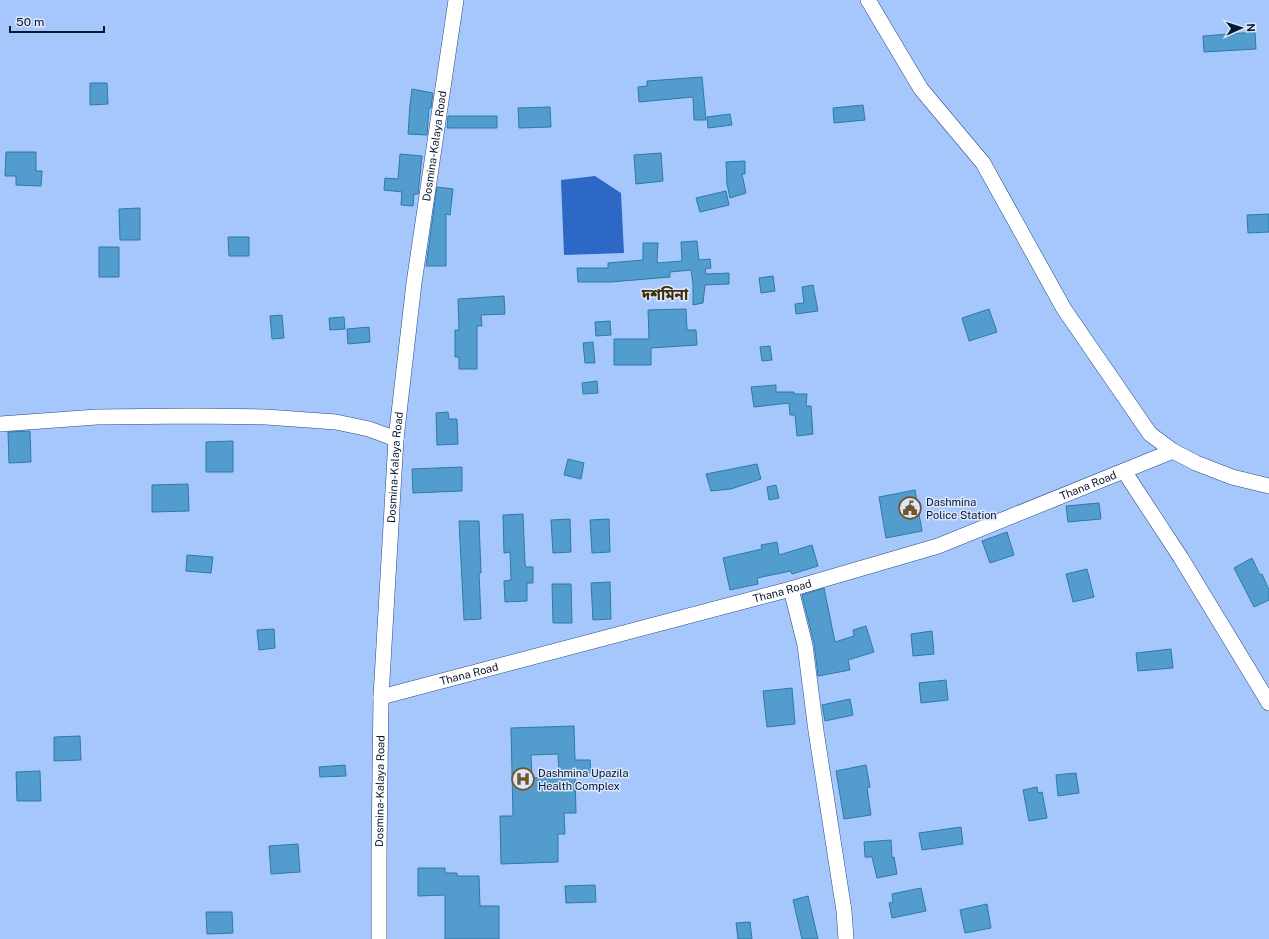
<svg xmlns="http://www.w3.org/2000/svg" width="1269" height="939" font-family="'Public Sans','Noto Sans Bengali',sans-serif">
  <style>
    .water { fill: #2e68c6 }
    .building { fill: #539dce; stroke: #2d79a8; fill-rule: evenodd }
    .lines { fill: none; stroke-linecap: round; stroke-linejoin: round }
    .minor-casing { stroke: #284a83; stroke-width: 16 }
    .minor { stroke: #fff; stroke-width: 15 }
    .labels { text-anchor: middle; dominant-baseline: central; stroke-width: 3; stroke-linejoin: round; paint-order: stroke }
    .street-label { font-size: 11px; fill: #08172f; stroke: #dae7fc }
    .poi-label { font-size: 11px; fill: #08172f; stroke: #dae7fc; text-anchor: start }
    .district-label { font-size: 15px; font-weight: bold; fill: #3f2c04; stroke: #dae7fc }
  </style>
  <rect width="100%" height="100%" fill="#a6c7fc"/>
  <path class="water" d="M 595,176 L 621,193 L 624,253 L 564,255 L 561,180 Z"/>
  <path class="building" d="M 1255,32 L 1256,49 L 1204,52 L 1203,36 Z
    M 702,77 L 706,120 L 694,120 L 693,97 L 639,102 L 638,87 L 647,86 L 647,81 Z
    M 90,83 L 107,83 L 108,104 L 90,105 Z
    M 412,89 L 433,93 L 431,108 L 429,108 L 427,135 L 408,134 L 410,105 Z
    M 863,105 L 865,120 L 834,123 L 833,108 Z
    M 550,107 L 551,127 L 519,128 L 518,108 Z
    M 730,114 L 732,125 L 708,128 L 707,117 Z
    M 448,116 L 497,116 L 497,128 L 447,128 Z
    M 6,152 L 36,152 L 36,171 L 42,171 L 41,186 L 16,185 L 16,176 L 5,176 Z
    M 661,153 L 663,181 L 636,184 L 634,155 Z
    M 400,154 L 422,156 L 418,194 L 414,194 L 413,206 L 401,205 L 402,192 L 384,190 L 385,178 L 398,179 Z
    M 745,161 L 745,174 L 742,174 L 746,193 L 730,198 L 727,184 L 726,162 Z
    M 437,187 L 453,189 L 450,215 L 446,214 L 446,266 L 426,266 Z
    M 726,191 L 729,205 L 700,212 L 696,198 Z
    M 140,208 L 140,240 L 120,240 L 119,209 Z
    M 1269,214 L 1269,232 L 1248,233 L 1247,215 Z
    M 228,237 L 249,237 L 249,256 L 229,256 Z
    M 697,241 L 699,260 L 710,259 L 711,268 L 705,269 L 706,274 L 729,273 L 729,284 L 705,285 L 703,303 L 693,305 L 693,284 L 691,270 L 670,272 L 670,277 L 611,282 L 578,282 L 577,268 L 608,268 L 608,263 L 643,260 L 643,243 L 658,243 L 657,263 L 682,261 L 681,242 Z
    M 99,247 L 119,247 L 119,277 L 99,277 Z
    M 773,276 L 775,291 L 761,293 L 759,278 Z
    M 813,285 L 818,311 L 796,314 L 795,304 L 804,303 L 802,287 Z
    M 504,296 L 505,314 L 481,315 L 482,326 L 477,326 L 477,369 L 459,369 L 459,357 L 455,357 L 455,330 L 459,330 L 458,299 Z
    M 686,309 L 687,330 L 696,330 L 697,345 L 651,348 L 651,365 L 614,365 L 614,339 L 649,339 L 648,310 Z
    M 989,309 L 997,332 L 969,341 L 962,318 Z
    M 282,315 L 284,338 L 272,339 L 270,316 Z
    M 344,317 L 345,329 L 330,330 L 329,318 Z
    M 610,321 L 611,335 L 596,336 L 595,322 Z
    M 369,327 L 370,342 L 348,344 L 347,329 Z
    M 593,342 L 595,363 L 585,363 L 583,343 Z
    M 770,346 L 772,360 L 762,361 L 760,347 Z
    M 597,381 L 598,393 L 583,394 L 582,383 Z
    M 776,385 L 776,392 L 794,392 L 794,394 L 807,394 L 806,406 L 811,406 L 813,434 L 797,436 L 795,415 L 790,415 L 789,403 L 754,407 L 751,387 Z
    M 448,412 L 449,419 L 457,419 L 458,444 L 437,445 L 436,413 Z
    M 30,431 L 31,462 L 9,463 L 8,432 Z
    M 233,441 L 233,472 L 206,472 L 206,442 Z
    M 568,459 L 584,463 L 581,479 L 564,475 Z
    M 757,464 L 761,479 L 731,489 L 711,491 L 706,474 Z
    M 462,467 L 462,491 L 413,493 L 412,469 Z
    M 188,484 L 189,511 L 152,512 L 152,485 Z
    M 776,485 L 779,498 L 769,500 L 767,487 Z
    M 915,490 L 922,531 L 886,538 L 879,497 Z
    M 1099,503 L 1101,519 L 1068,522 L 1066,506 Z
    M 523,514 L 525,564 L 526,567 L 533,567 L 533,583 L 527,583 L 527,601 L 505,602 L 504,581 L 511,580 L 510,552 L 504,553 L 503,515 Z
    M 570,519 L 571,552 L 553,553 L 551,520 Z
    M 609,519 L 610,552 L 592,553 L 590,520 Z
    M 459,521 L 479,521 L 481,573 L 479,573 L 481,619 L 464,620 Z
    M 1007,532 L 1014,555 L 990,563 L 982,541 Z
    M 777,542 L 779,555 L 812,545 L 818,566 L 792,574 L 791,571 L 757,578 L 758,584 L 730,590 L 723,558 L 762,549 L 761,545 Z
    M 187,555 L 213,557 L 211,573 L 186,571 Z
    M 1252,558 L 1260,575 L 1262,574 L 1269,590 L 1269,600 L 1254,607 L 1234,568 Z
    M 1087,569 L 1094,597 L 1073,602 L 1066,574 Z
    M 610,582 L 611,619 L 593,620 L 591,583 Z
    M 552,584 L 571,584 L 572,623 L 553,623 Z
    M 824,588 L 835,642 L 854,636 L 853,630 L 866,626 L 874,652 L 848,660 L 850,670 L 818,676 L 814,643 L 802,595 Z
    M 274,629 L 275,648 L 259,650 L 257,630 Z
    M 932,631 L 934,654 L 913,656 L 911,634 Z
    M 1171,649 L 1173,668 L 1138,671 L 1136,653 Z
    M 946,680 L 948,700 L 921,703 L 919,683 Z
    M 792,688 L 795,724 L 767,727 L 763,691 Z
    M 850,699 L 853,715 L 825,721 L 822,705 Z
    M 574,726 L 575,760 L 590,760 L 591,773 L 575,773 L 576,813 L 564,813 L 565,834 L 558,834 L 558,862 L 501,864 L 500,816 L 513,816 L 511,728 ZM 558,754 L 559,777 L 532,778 L 531,755 Z
    M 80,736 L 81,760 L 54,761 L 54,737 Z
    M 345,765 L 346,776 L 320,777 L 319,767 Z
    M 866,765 L 870,787 L 867,788 L 871,815 L 844,819 L 836,771 Z
    M 40,771 L 41,801 L 17,801 L 16,772 Z
    M 1076,773 L 1079,793 L 1058,796 L 1056,775 Z
    M 1037,787 L 1038,793 L 1042,792 L 1047,818 L 1029,821 L 1023,790 Z
    M 961,827 L 963,844 L 922,850 L 919,833 Z
    M 891,840 L 892,858 L 894,857 L 897,874 L 877,878 L 872,857 L 865,857 L 864,842 Z
    M 298,844 L 300,872 L 271,874 L 269,846 Z
    M 418,868 L 445,868 L 445,873 L 457,873 L 457,876 L 479,876 L 480,906 L 499,906 L 499,939 L 445,939 L 445,895 L 418,896 Z
    M 595,885 L 596,902 L 566,903 L 565,886 Z
    M 921,888 L 926,911 L 892,918 L 889,903 L 893,902 L 892,894 Z
    M 808,896 L 818,939 L 802,939 L 793,900 Z
    M 987,904 L 991,928 L 965,933 L 960,910 Z
    M 206,912 L 232,912 L 233,933 L 207,934 Z
    M 750,922 L 752,939 L 738,939 L 736,923 Z"/>
  <g class="lines">
    <g class="minor-casing">
      <g id="minor">
        <path d="M 868,0 L 921,89 L 983,163 L 1064,309 L 1150,434 L 1173,451 L 1196,463 L 1232,477 L 1269,486"/>
        <path d="M 0,424 L 97,417 L 192,416 L 266,417 L 336,422 L 369,429 L 396,439"/>
        <path d="M 1124,471 L 1181,558 L 1269,703"/>
        <path d="M 791,589 L 805,645 L 816,731 L 844,911 L 846,939"/>
        <path id="s1" d="M 381,697 L 787,590 L 938,546 L 1173,451"/>
        <path id="s2" d="M 379,939 L 379,851 L 381,697 L 396,439 L 414,283 L 456,0"/>
      </g>
    </g>
    <use href="#minor" class="minor"/>
  </g>
  <defs>
    <g id="civic-ring" transform="scale(1.15)"><circle r="9.5" fill="#dae7fc" stroke="#715729" stroke-width="1.5"/><path d="M-.6-6.5H3V-4.5H.6V-3L4-1V1h2V6H-6V1h2V-1L-.6-3ZM-1.2 2.5V6h2.4V2.5Z" fill="#715729"/></g>
    <g id="hospital-ring" transform="scale(1.15)"><circle r="9.5" fill="#dae7fc" stroke="#715729" stroke-width="1.5"/><path d="M-5-5h3v3.5h4V-5h3V5h-3V1.5h-4V5h-3Z" fill="#715729"/></g>
  </defs>
  <g fill-rule="evenodd">
    <use href="#civic-ring" x="910" y="508"/>
    <use href="#hospital-ring" x="523" y="779"/>
  </g>
  <g class="labels">
    <g class="street-label">
      <text stroke="none"><textPath href="#s2" startOffset="796">Dosmina-Kalaya Road</textPath></text>
      <text stroke="none"><textPath href="#s2" startOffset="472">Dosmina-Kalaya Road</textPath></text>
      <text stroke="none"><textPath href="#s1" startOffset="739">Thana Road</textPath></text>
      <text stroke="none"><textPath href="#s1" startOffset="415">Thana Road</textPath></text>
      <text stroke="none"><textPath href="#s1" startOffset="91">Thana Road</textPath></text>
      <text stroke="none"><textPath href="#s2" startOffset="148">Dosmina-Kalaya Road</textPath></text>
    </g>
    <g class="poi-label">
      <text x="926" y="502">Dashmina<tspan x="926" dy="13">Police Station</tspan></text>
      <text x="538" y="773">Dashmina Upazila<tspan x="538" dy="13">Health Complex</tspan></text>
    </g>
    <g class="district-label">
      <text x="665" y="294">দশমিনা</text>
    </g>
  </g>
  <g transform="translate(1241 28) rotate(87)" stroke="#dae7fc" stroke-width="3" paint-order="stroke">
  <path d="M0-3L7 15L0 10L-7 15Z" fill="#08172f"/>
  <text y="-6" font-size="11" font-weight="bold" text-anchor="middle" fill="#08172f">N</text>
  </g>
  <path d="M10 26v6h94v-6" fill="none" stroke="#08172f" stroke-width="2"/>
  <text x="16" y="26" font-size="12" fill="#08172f" stroke="#dae7fc" stroke-width="3" paint-order="stroke">50 m</text>
</svg>
